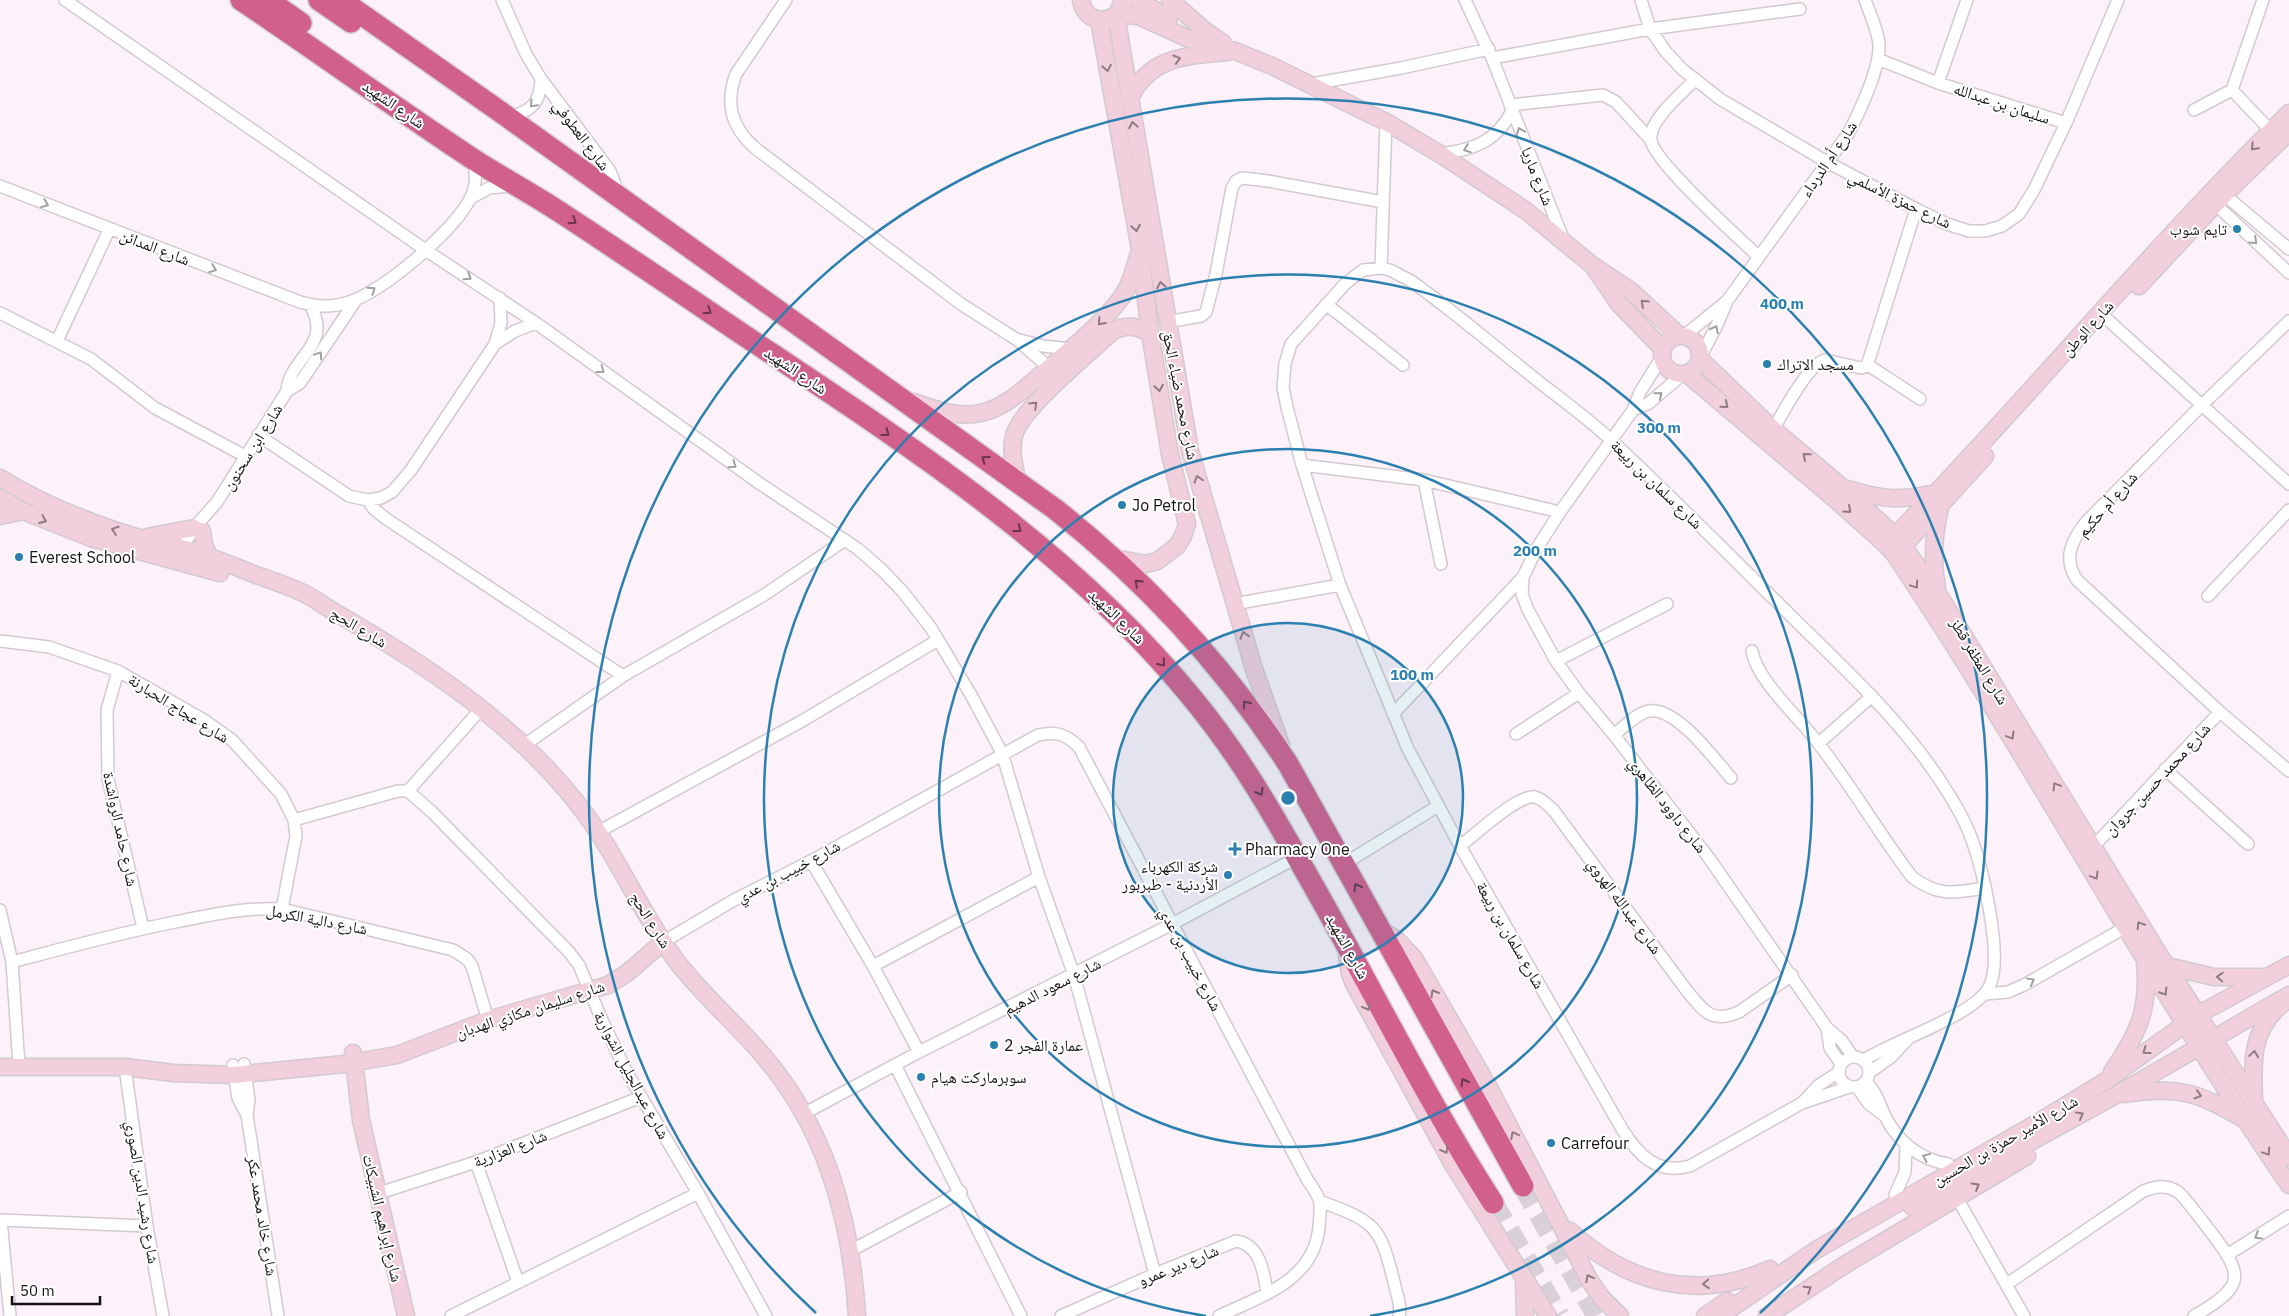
<svg xmlns="http://www.w3.org/2000/svg" width="2289" height="1316" font-family="'IBM Plex Sans','Noto Naskh Arabic',sans-serif">
  <style>
    .lines { fill: none; stroke-linecap: round; stroke-linejoin: round }
    .highway-tunnel { stroke: #dad0d7; stroke-width: 21; stroke-dasharray: 21 11; stroke-linecap: butt }
    .street-casing { stroke: #d3c9d0; stroke-width: 14 }
    .secondary-casing { stroke: #d3c9d0; stroke-width: 19 }
    .highway-casing { stroke: #d5d4d5; stroke-width: 24 }
    .street { stroke: #fff; stroke-width: 11 }
    .secondary { stroke: #f2cfdd; stroke-width: 16 }
    .highway { stroke: #d2608d; stroke-width: 21 }
    .oneway { stroke: #8f7a83 }
    .oneway2 { stroke: #a1a0a1 }
    .oneway3 { stroke: #6a354a }
    .ring { fill: none; stroke: #2b80b0; stroke-width: 2.5 }
    .poi-dot { fill: #2b80b0; stroke: #fff; stroke-width: 2 }
    .labels { text-anchor: middle; dominant-baseline: central; stroke-width: 4; stroke-linejoin: round; paint-order: stroke }
    .street-label { font-size: 16px; fill: #151114; stroke: #fff }
    .poi-label { font-size: 16px; fill: #151114; stroke: #fff; text-anchor: start }
    .centre { fill: #2b80b0; stroke: #fff; stroke-width: 2.5 }
    .ring-label { font-size: 15px; text-anchor: middle; font-weight: bold; fill: #2b80b0; stroke: #fff; stroke-width: 4; stroke-linejoin: round; paint-order: stroke }
  </style>
  <rect width="100%" height="100%" fill="#fdf2f9"/>
  <g class="lines">
    <path class="highway-tunnel" d="M 1523,1186 L 1597,1316
      M 1493,1203 L 1559,1316"/>
    <g class="street-casing">
      <path id="street" d="M 65,0 L 427,251 L 536,323 L 759,483 L 858,549 L 882,570 L 903,592 L 931,628 L 971,695 L 1002,753 L 1039,877 L 1074,975 L 1155,1274
        M 502,0 L 526,54 L 541,79 L 610,171 L 615,184 L 615,194
        M 786,0 L 736,74 C 725,103 731,127 755,148 L 961,304 L 1016,339 L 1053,371
        M 1465,0 L 1492,58 L 1564,241
        M 1641,0 L 1650,29 L 1666,52 L 1682,69 L 1720,99 L 1827,162 L 1916,209 L 1947,224 L 1969,231 L 1985,231 L 2002,226 L 2019,214 L 2034,190 L 2066,123 L 2118,0
        M 1492,58 L 1650,29 L 1800,9
        M 1878,59 L 1938,83 L 2066,123
        M 1695,80 C 1682,93 1648,121 1651,140 C 1653,161 1739,238 1759,257
        M 1938,83 L 1967,0
        M 1312,84 L 1401,68 L 1489,49
        M 2232,90 L 2271,131
        M 1510,105 L 1603,95 L 1616,102 L 1651,140
        M 2194,110 L 2232,90 L 2263,0
        M 509,118 C 532,110 540,104 541,79
        M 1440,154 C 1473,150 1496,142 1512,111
        M 0,186 L 300,302 C 317,307 332,308 349,302 C 384,291 455,230 471,197 C 477,185 476,172 473,160
        M 2220,191 L 2289,249
        M 471,198 L 489,188 L 511,186
        M 2211,200 L 2289,273
        M 1381,268 L 1386,122
        M 1326,304 L 1403,365
        M 0,313 L 91,359 L 155,408 L 245,456
        M 2108,320 L 2289,484
        M 2289,321 L 2203,404 L 2086,522 C 2071,541 2063,559 2077,580 L 2220,712 L 2289,771
        M 1167,322 L 1201,316 L 1206,312 L 1216,274 L 1232,188 L 1236,181 L 1242,178 L 1268,181 L 1383,202
        M 1684,336 L 1727,301
        M 1020,340 L 1043,346 L 1071,349
        M 57,341 L 109,230
        M 495,344 L 515,331 L 536,323
        M 1701,356 L 1717,325 L 1727,301 L 1848,134 C 1859,113 1880,69 1879,45 C 1878,30 1870,14 1865,0
        M 1662,357 L 1640,392 L 1633,410 L 1560,512 L 1537,548 L 1523,577 L 1522,594 L 1528,610 L 1556,661 L 1579,693 L 1614,735 L 1709,858 L 1827,1028 L 1842,1041 L 1853,1057
        M 1868,365 L 1920,399
        M 287,391 L 300,383 L 356,300
        M 1633,410 L 1649,403 L 1683,374
        M 1773,429 C 1784,412 1807,365 1825,360 L 1861,368 L 1867,366 L 1916,209
        M 258,435 L 349,496 L 368,500 L 381,498 L 392,492 L 411,470 L 495,344 L 501,323 L 500,298
        M 1302,465 L 1424,480 L 1560,512
        M 1424,480 L 1441,564
        M 368,500 L 373,508 L 385,518 L 623,676
        M 179,553 L 194,528 L 217,502 L 287,391 C 289,357 334,346 310,305
        M 2208,596 L 2289,510
        M 1234,604 L 1340,585
        M 0,641 L 49,647 L 118,671 L 204,720 L 232,740 L 281,794 L 294,820 L 296,836 L 282,909
        M 1752,651 C 1757,681 1800,718 1818,743 C 1852,786 1879,834 1912,877 C 1939,897 1953,893 1985,888
        M 1556,661 L 1667,604
        M 118,671 L 107,710 L 108,779 L 143,928
        M 1393,714 L 1523,577
        M 1516,734 L 1579,693
        M 1614,735 C 1624,727 1637,713 1649,711 C 1676,706 1715,760 1731,778
        M 1819,743 L 1872,696
        M 523,746 L 623,676 L 764,595 L 845,540
        M 2165,769 L 2248,844
        M 408,791 L 481,709
        M 294,820 L 398,791 L 408,791 L 432,812 L 569,952 L 579,965 L 601,1018 L 626,1071 L 698,1193 L 766,1316
        M 598,832 L 802,721 L 938,640
        M 1460,846 C 1475,835 1518,794 1535,797 C 1543,799 1549,806 1554,811 L 1687,991 C 1704,1011 1711,1024 1739,1012 L 1792,975
        M 2093,847 L 2220,712
        M 811,861 L 873,966 L 919,1052
        M 1344,864 L 1438,806
        M 0,910 L 12,962 L 19,1066
        M 663,942 L 734,900 L 811,861 L 1038,735 C 1056,731 1066,734 1079,747 L 1307,1179 C 1323,1203 1321,1199 1319,1227 C 1314,1281 1261,1296 1219,1316
        M 12,962 C 68,947 123,932 180,921 C 214,914 247,907 282,909 L 453,950 L 467,959 L 472,966 L 488,1020
        M 873,966 L 1039,877
        M 1985,994 L 2008,992 L 2024,985 L 2126,927
        M 1827,1028 L 1830,1048 L 1841,1064
        M1839 1072a15 15 0 1 1 30 0a15 15 0 1 1-30 0Z
        M 244,1064 L 249,1100 L 247,1115 L 278,1316
        M 233,1065 L 238,1098 L 247,1115
        M 895,1065 L 1021,1316
        M 125,1067 L 147,1226 L 163,1316
        M 1870,1072 L 1891,1057 L 1908,1039
        M 1866,1082 C 1877,1093 1879,1103 1885,1116 C 1897,1141 1920,1160 1948,1164
        M 1849,1087 L 1802,1103 L 1690,1166 C 1657,1175 1638,1155 1622,1129 L 1460,846 L 1408,749 L 1340,585 L 1302,465 L 1287,407 L 1283,388 L 1285,364 L 1291,344 L 1345,284 L 1363,270 L 1381,268 L 1390,270 L 1411,281 C 1452,310 1489,342 1528,373 C 1556,396 1587,417 1613,442 C 1671,496 1726,552 1782,607 C 1841,666 1906,723 1950,796 C 1958,809 1967,825 1972,840 C 1983,870 2003,956 1990,985 C 1978,1015 1892,1041 1864,1060
        M 1857,1087 L 1869,1104 L 1885,1116
        M 1802,1103 L 1819,1085 L 1839,1072
        M 805,1113 L 919,1052 L 1172,924 L 1298,857
        M 476,1162 L 518,1282
        M 376,1194 L 476,1162 L 641,1097
        M 1895,1195 L 1905,1172 L 1906,1146
        M 1957,1198 L 2024,1316
        M 1322,1202 C 1376,1222 1380,1226 1394,1282 C 1396,1293 1402,1305 1399,1316
        M 0,1220 L 147,1226
        M 1,1220 L 10,1316
        M 850,1251 L 961,1192
        M 2227,1255 L 2289,1216
        M 2007,1284 L 2142,1192 C 2154,1186 2166,1184 2178,1192 C 2183,1195 2223,1247 2227,1255 C 2232,1263 2237,1275 2233,1284 C 2226,1298 2207,1308 2194,1316
        M 451,1316 L 698,1193
        M 1061,1316 L 1155,1274 L 1236,1241 C 1260,1244 1264,1273 1267,1293"/>
    </g>
    <g class="secondary-casing">
      <path id="secondary" d="M 1081,0 C 1084,19 1103,26 1118,13 L 1123,0
        M 1137,0 L 1169,18
        M 1170,0 L 1203,29 L 1223,43
        M 1118,13 L 1141,17 L 1189,39 L 1235,51 L 1272,66 L 1386,122 L 1440,154 L 1525,210 L 1592,265 L 1631,291 L 1680,336
        M 1116,15 L 1190,451 L 1254,669 L 1281,745
        M 1099,20 L 1140,249 L 1150,333 L 1170,454 L 1187,524 L 1183,536 L 1177,546 L 1157,561 L 1146,564 L 1114,558
        M 1127,101 L 1129,100 C 1149,56 1186,56 1228,52
        M 1595,269 L 1619,304 L 1663,349
        M 2139,286 L 2224,195 L 2289,132
        M1662 355a19 19 0 1 1 38 0a19 19 0 1 1-38 0Z
        M 1700,359 L 1773,429 L 1843,488 L 1895,536 L 1937,592 L 2155,948 L 2289,1157
        M 1687,374 L 1836,500 L 1886,545 L 1895,555 C 2033,761 2149,980 2289,1185
        M 914,402 C 936,410 958,418 981,413 C 1008,407 1029,384 1050,367 C 1075,345 1101,325 1121,298 C 1130,286 1134,270 1138,256
        M 0,478 C 47,507 100,527 153,542 C 165,545 178,547 190,550 C 212,557 234,566 256,575 C 273,581 293,587 309,596 C 318,601 327,608 336,613 C 434,669 535,737 598,832 C 626,875 647,922 678,963 C 703,995 733,1021 760,1052 C 826,1127 851,1218 857,1316
        M 1017,482 C 1015,467 1010,451 1014,436 C 1020,409 1090,353 1113,331 C 1127,324 1136,326 1150,333
        M 1848,489 C 1883,500 1900,501 1936,493
        M 0,498 L 23,511 L 91,538 L 220,573
        M 0,516 L 23,511
        M 202,531 L 204,545 L 210,558
        M 147,537 L 194,528
        M 1888,543 C 2025,403 2149,250 2289,113
        M 1897,553 L 1985,456
        M 1937,590 C 1932,561 1933,536 1940,508
        M 1381,930 L 1396,939 L 1414,958 L 1487,1084 L 1590,1281 L 1601,1297 L 1620,1316
        M 1347,955 L 1350,974 L 1354,984 L 1452,1163 L 1548,1316
        M 2167,966 L 2214,977 L 2262,977
        M 353,1053 L 361,1120 L 406,1316
        M 0,1067 L 125,1067 L 174,1073 L 234,1075 L 345,1064 L 397,1055 L 488,1020 L 608,985 L 627,973 L 663,942
        M 2112,1072 C 2137,1035 2150,1010 2145,964
        M 2125,1094 C 2179,1085 2198,1093 2244,1119
        M 2254,1103 C 2253,1064 2249,1032 2282,1004
        M 1912,1207 L 2116,1095 L 2289,995
        M 1570,1231 C 1628,1284 1696,1302 1770,1269
        M 1524,1279 L 1525,1316
        M 1705,1316 L 1727,1301
        M 1720,1316 L 1816,1250 L 2037,1123 L 2107,1080 L 2199,1014 L 2289,965
        M 1767,1316 L 1846,1264 L 2027,1156"/>
    </g>
    <g class="highway-casing">
      <path id="highway" d="M 241,0 C 320,53 397,109 476,161 C 501,177 527,191 552,207 C 617,249 681,293 745,336 C 904,442 1071,549 1193,699 C 1240,756 1273,814 1309,878 C 1371,986 1426,1099 1493,1203
        M 268,0 L 301,23
        M 319,0 L 351,22
        M 341,0 L 509,118 L 1055,509 C 1146,581 1225,667 1288,764 L 1523,1186"/>
    </g>
    <use href="#street" class="street"/>
    <use href="#secondary" class="secondary"/>
    <use href="#highway" class="highway"/>
  </g>
  <defs><path id="oneway-chevron" d="M-2-3.5L2.5 0L-2 3.5" fill="none" stroke-width="1.6" stroke-linecap="round" stroke-linejoin="round" transform="scale(1.25)"/></defs>
  <g class="oneway">
    <use href="#oneway-chevron" transform="translate(1177 59) rotate(-17)"/>
    <use href="#oneway-chevron" transform="translate(1107 68) rotate(80)"/>
    <use href="#oneway-chevron" transform="translate(1133 125) rotate(-100)"/>
    <use href="#oneway-chevron" transform="translate(2254 147) rotate(135)"/>
    <use href="#oneway-chevron" transform="translate(1136 228) rotate(80)"/>
    <use href="#oneway-chevron" transform="translate(1161 285) rotate(-100)"/>
    <use href="#oneway-chevron" transform="translate(1644 303) rotate(-137)"/>
    <use href="#oneway-chevron" transform="translate(1101 322) rotate(132)"/>
    <use href="#oneway-chevron" transform="translate(1159 388) rotate(80)"/>
    <use href="#oneway-chevron" transform="translate(1034 405) rotate(-44)"/>
    <use href="#oneway-chevron" transform="translate(1725 405) rotate(39)"/>
    <use href="#oneway-chevron" transform="translate(1806 456) rotate(-140)"/>
    <use href="#oneway-chevron" transform="translate(1198 479) rotate(-106)"/>
    <use href="#oneway-chevron" transform="translate(1848 510) rotate(42)"/>
    <use href="#oneway-chevron" transform="translate(43 520) rotate(23)"/>
    <use href="#oneway-chevron" transform="translate(115 530) rotate(-161)"/>
    <use href="#oneway-chevron" transform="translate(1915 585) rotate(56)"/>
    <use href="#oneway-chevron" transform="translate(1244 635) rotate(-107)"/>
    <use href="#oneway-chevron" transform="translate(2011 736) rotate(59)"/>
    <use href="#oneway-chevron" transform="translate(2056 786) rotate(-121)"/>
    <use href="#oneway-chevron" transform="translate(2095 876) rotate(59)"/>
    <use href="#oneway-chevron" transform="translate(2140 925) rotate(-122)"/>
    <use href="#oneway-chevron" transform="translate(2220 977) rotate(-177)"/>
    <use href="#oneway-chevron" transform="translate(2164 992) rotate(57)"/>
    <use href="#oneway-chevron" transform="translate(1434 993) rotate(-120)"/>
    <use href="#oneway-chevron" transform="translate(1367 1007) rotate(62)"/>
    <use href="#oneway-chevron" transform="translate(2146 1051) rotate(144)"/>
    <use href="#oneway-chevron" transform="translate(2254 1054) rotate(-82)"/>
    <use href="#oneway-chevron" transform="translate(2198 1095) rotate(17)"/>
    <use href="#oneway-chevron" transform="translate(2080 1115) rotate(-29)"/>
    <use href="#oneway-chevron" transform="translate(1514 1135) rotate(-118)"/>
    <use href="#oneway-chevron" transform="translate(1445 1150) rotate(61)"/>
    <use href="#oneway-chevron" transform="translate(2267 1152) rotate(56)"/>
    <use href="#oneway-chevron" transform="translate(1976 1186) rotate(-31)"/>
    <use href="#oneway-chevron" transform="translate(1589 1278) rotate(-118)"/>
    <use href="#oneway-chevron" transform="translate(1706 1284) rotate(176)"/>
    <use href="#oneway-chevron" transform="translate(1808 1289) rotate(-33)"/>
  </g>
  <g class="oneway2">
    <use href="#oneway-chevron" transform="translate(533 104) rotate(133)"/>
    <use href="#oneway-chevron" transform="translate(1520 131) rotate(-112)"/>
    <use href="#oneway-chevron" transform="translate(1467 149) rotate(161)"/>
    <use href="#oneway-chevron" transform="translate(45 204) rotate(22)"/>
    <use href="#oneway-chevron" transform="translate(2254 241) rotate(43)"/>
    <use href="#oneway-chevron" transform="translate(213 269) rotate(21)"/>
    <use href="#oneway-chevron" transform="translate(468 277) rotate(33)"/>
    <use href="#oneway-chevron" transform="translate(372 290) rotate(-35)"/>
    <use href="#oneway-chevron" transform="translate(1715 329) rotate(-63)"/>
    <use href="#oneway-chevron" transform="translate(319 355) rotate(-56)"/>
    <use href="#oneway-chevron" transform="translate(601 370) rotate(36)"/>
    <use href="#oneway-chevron" transform="translate(1659 395) rotate(-40)"/>
    <use href="#oneway-chevron" transform="translate(733 465) rotate(35)"/>
    <use href="#oneway-chevron" transform="translate(2031 981) rotate(-29)"/>
    <use href="#oneway-chevron" transform="translate(1926 1157) rotate(-156)"/>
    <use href="#oneway-chevron" transform="translate(2258 1236) rotate(148)"/>
  </g>
  <g class="oneway3">
    <use href="#oneway-chevron" transform="translate(573 221) rotate(34)"/>
    <use href="#oneway-chevron" transform="translate(708 311) rotate(34)"/>
    <use href="#oneway-chevron" transform="translate(886 433) rotate(36)"/>
    <use href="#oneway-chevron" transform="translate(985 459) rotate(-144)"/>
    <use href="#oneway-chevron" transform="translate(1018 529) rotate(38)"/>
    <use href="#oneway-chevron" transform="translate(1138 583) rotate(-136)"/>
    <use href="#oneway-chevron" transform="translate(1162 663) rotate(49)"/>
    <use href="#oneway-chevron" transform="translate(1246 704) rotate(-128)"/>
    <use href="#oneway-chevron" transform="translate(1260 792) rotate(60)"/>
    <use href="#oneway-chevron" transform="translate(1357 887) rotate(-119)"/>
    <use href="#oneway-chevron" transform="translate(1464 1082) rotate(-120)"/>
  </g>
  <circle cx="1288" cy="798" r="175" fill="#2b80b0" fill-opacity=".12"/>
  <g class="ring">
    <circle cx="1288" cy="798" r="175"/>
    <circle cx="1288" cy="798" r="349"/>
    <path d="M1206 1316A524 524 0 1 1 1370 1316"/>
    <path d="M816 1313A699 699 0 1 1 1760 1313"/>
  </g>
  <g class="poi-dot">
    <circle cx="2237" cy="229" r="5"/>
    <circle cx="1767" cy="364" r="5"/>
    <circle cx="1122" cy="505" r="5"/>
    <circle cx="19" cy="557" r="5"/>
    <path d="M1232.5 841.5h5v5h5v5h-5v5h-5v-5h-5v-5h5z"/>
    <circle cx="1228" cy="875" r="5"/>
    <circle cx="994" cy="1045" r="5"/>
    <circle cx="921" cy="1077" r="5"/>
    <circle cx="1551" cy="1143" r="5"/>
  </g>
  <g class="labels">
    <g class="street-label">
      <text transform="translate(2002 103) rotate(18)">سليمان بن عبدالله</text>
      <text transform="translate(394 104) rotate(35)">شارع الشهيد</text>
      <text transform="translate(582 135) rotate(53)">شارع العطوفي</text>
      <text transform="translate(1828 159) rotate(-56)">شارع أم الدرداء</text>
      <text transform="translate(1538 176) rotate(68)">شارع ماريا</text>
      <text transform="translate(1900 199) rotate(26)">شارع حمزة الأسلمي</text>
      <text transform="translate(155 247) rotate(21)">شارع المدائن</text>
      <text transform="translate(2087 328) rotate(-48)">شارع الوطن</text>
      <text transform="translate(796 370) rotate(34)">شارع الشهيد</text>
      <text transform="translate(1181 395) rotate(79)">شارع محمد ضياء الحق</text>
      <text transform="translate(252 447) rotate(-58)">شارع ابن سحنون</text>
      <text transform="translate(1657 484) rotate(44)">شارع سلمان بن ربيعة</text>
      <text transform="translate(2107 504) rotate(-48)">شارع أم حكيم</text>
      <text transform="translate(1117 616) rotate(44)">شارع الشهيد</text>
      <text transform="translate(359 627) rotate(31)">شارع الحج</text>
      <text transform="translate(1980 661) rotate(59)">شارع المظفر قطز</text>
      <text transform="translate(179 708) rotate(32)">شارع عجاج الحبارنة</text>
      <text transform="translate(2157 779) rotate(-47)">شارع محمد حسين جروان</text>
      <text transform="translate(1668 805) rotate(52)">شارع داوود الظاهري</text>
      <text transform="translate(121 829) rotate(78)">شارع حامد الرواشدة</text>
      <text transform="translate(788 871) rotate(-28)">شارع خبيب بن عدي</text>
      <text transform="translate(1625 906) rotate(54)">شارع عبدالله الهروي</text>
      <text transform="translate(317 919) rotate(11)">شارع دالية الكرمل</text>
      <text transform="translate(651 920) rotate(58)">شارع الحج</text>
      <text transform="translate(1511 935) rotate(60)">شارع سلمان بن ربيعة</text>
      <text transform="translate(1348 946) rotate(61)">شارع الشهيد</text>
      <text transform="translate(1191 959) rotate(62)">شارع خبيب بن عدي</text>
      <text transform="translate(1052 986) rotate(-27)">شارع سعود الدهيم</text>
      <text transform="translate(530 1009) rotate(-18)">شارع سليمان مكازي الهدبان</text>
      <text transform="translate(632 1075) rotate(62)">شارع عبدالجليل الشواربة</text>
      <text transform="translate(2005 1140) rotate(-30)">شارع الأمير حمزة بن الحسين</text>
      <text transform="translate(510 1148) rotate(-21)">شارع العزارية</text>
      <text transform="translate(143 1192) rotate(81)">شارع رشيد الدين الصوري</text>
      <text transform="translate(263 1216) rotate(81)">شارع خالد محمد عكر</text>
      <text transform="translate(383 1218) rotate(77)">شارع إبراهيم الشبيكات</text>
      <text transform="translate(1178 1265) rotate(-22)">شارع دير عمرو</text>
    </g>
    <g class="poi-label">
      <text x="2227" y="229" text-anchor="end">تايم شوب</text>
      <text x="1777" y="364">مسجد الاتراك</text>
      <text x="1132" y="505">Jo Petrol</text>
      <text x="29" y="557">Everest School</text>
      <text x="1245" y="849">Pharmacy One</text>
      <text x="1218" y="866" text-anchor="end">شركة الكهرباء<tspan x="1218" dy="18">الأردنية - طبربور</tspan></text>
      <text x="1004" y="1045">عمارة الفجر 2</text>
      <text x="931" y="1077">سوبرماركت هيام</text>
      <text x="1561" y="1143">Carrefour</text>
    </g>
  </g>
  <circle cx="1288" cy="798" r="8" class="centre"/>
  <g class="ring-label">
    <text x="1782" y="309">400 m</text>
    <text x="1659" y="433">300 m</text>
    <text x="1535" y="556">200 m</text>
    <text x="1412" y="680">100 m</text>
  </g>
  <path d="M12 1296v8h88v-8" fill="none" stroke="#151114" stroke-width="2.5"/>
  <text x="20" y="1296" font-size="15" fill="#151114" stroke="#ffffff" stroke-width="4" paint-order="stroke">50 m</text>
</svg>
